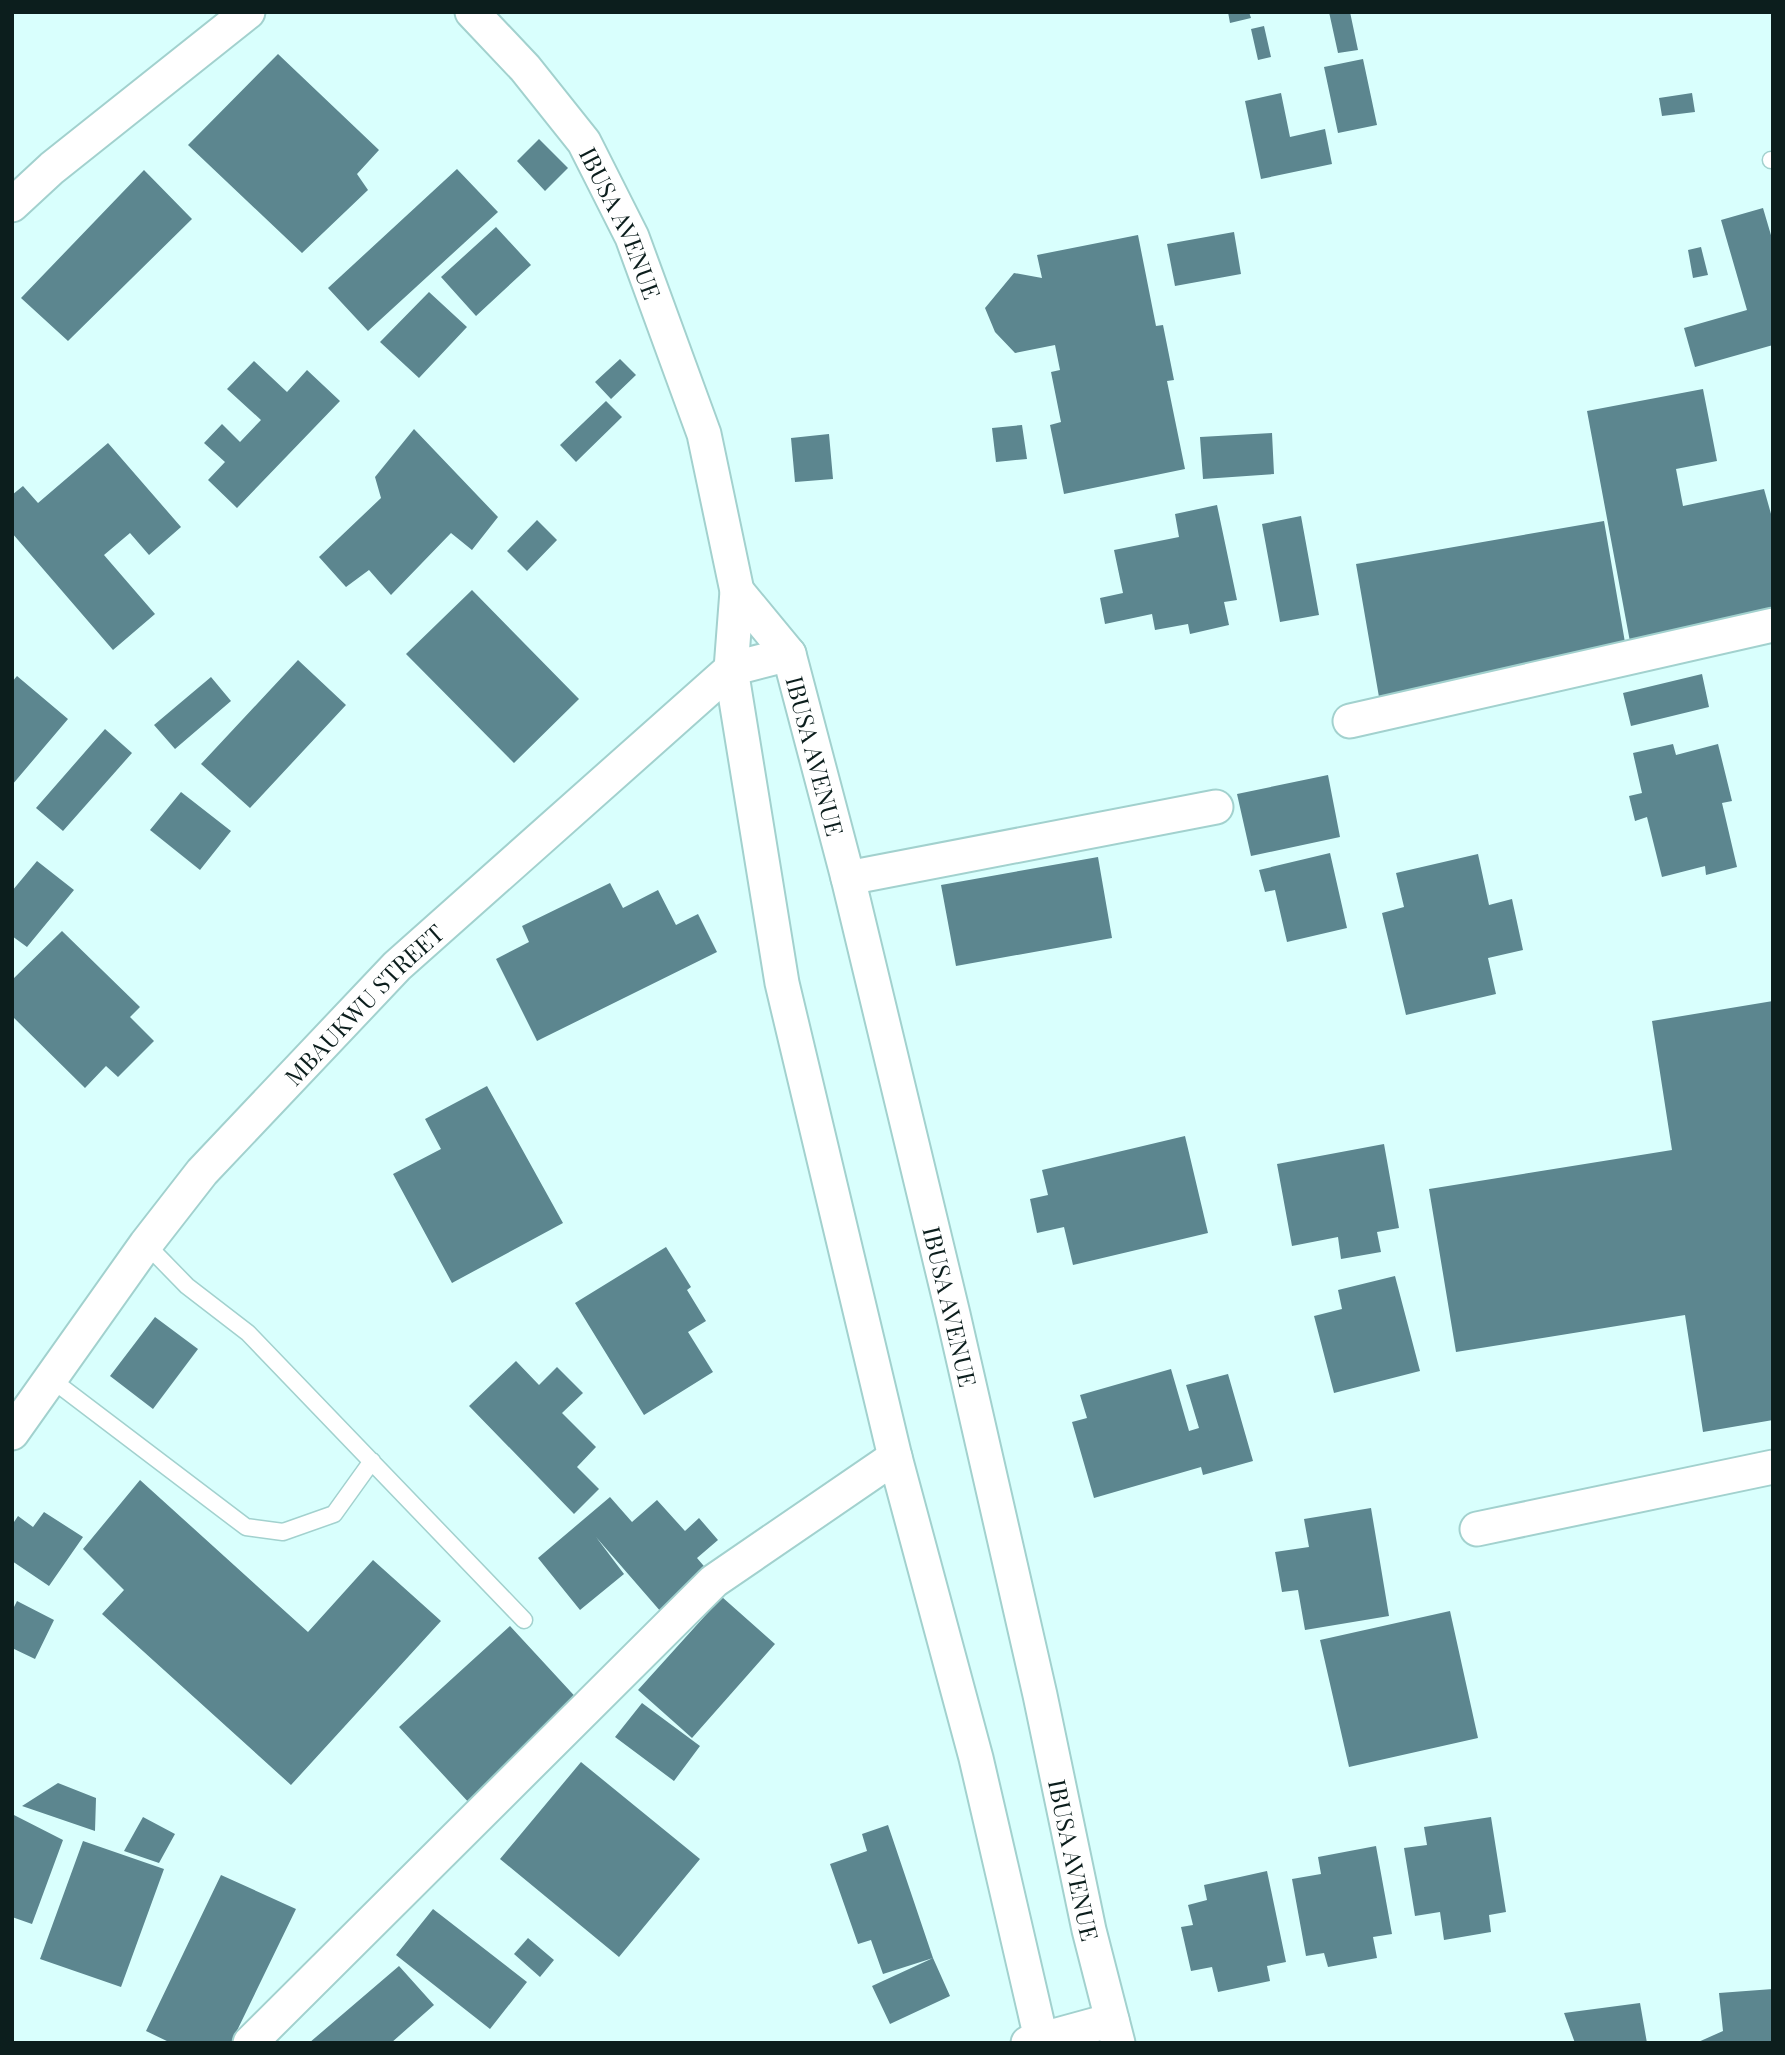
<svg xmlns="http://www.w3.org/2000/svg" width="1785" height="2055" font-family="'Playfair Display',serif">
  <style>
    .building { fill: #5c868f }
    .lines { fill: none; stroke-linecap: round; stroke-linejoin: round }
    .lane-casing { stroke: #a2d1ce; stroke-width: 19 }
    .street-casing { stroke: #a2d1ce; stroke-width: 37 }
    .lane { stroke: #fff; stroke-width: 16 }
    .street { stroke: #fff; stroke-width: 33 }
    .labels { text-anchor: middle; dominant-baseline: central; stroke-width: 6; stroke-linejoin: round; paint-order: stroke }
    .street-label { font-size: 24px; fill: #0c1e1d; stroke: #fff }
  </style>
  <rect width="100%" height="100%" fill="#d9fffd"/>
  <path class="building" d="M 1228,12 L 1249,12 L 1251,18 L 1230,23 Z
    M 1329,12 L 1350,12 L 1358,50 L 1338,53 Z
    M 1264,26 L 1271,57 L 1258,60 L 1251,29 Z
    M 278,54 L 379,150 L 357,174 L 368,190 L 302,253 L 188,145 Z
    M 1363,59 L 1377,125 L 1338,133 L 1324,67 Z
    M 1281,93 L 1290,137 L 1325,129 L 1332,164 L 1261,179 L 1245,101 Z
    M 1692,93 L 1695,112 L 1662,116 L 1659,98 Z
    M 539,139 L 568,168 L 545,191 L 517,161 Z
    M 457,169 L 498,212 L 368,331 L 328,288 Z
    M 144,170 L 192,219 L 68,341 L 21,298 Z
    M 1763,208 L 1773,242 L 1773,345 L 1695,367 L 1684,328 L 1747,310 L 1721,220 Z
    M 496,227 L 531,265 L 476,316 L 441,277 Z
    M 1234,232 L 1241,274 L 1175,286 L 1167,244 Z
    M 1138,235 L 1156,326 L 1163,325 L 1174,380 L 1167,381 L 1185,469 L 1064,494 L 1050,425 L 1061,422 L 1051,372 L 1060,370 L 1055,345 L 1015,353 L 995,332 L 985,308 L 1014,273 L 1042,278 L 1037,255 Z
    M 1701,247 L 1708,275 L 1693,278 L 1688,250 Z
    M 429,292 L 467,327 L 419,378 L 380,342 Z
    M 620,359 L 636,375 L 611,399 L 595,382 Z
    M 254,361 L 287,392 L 307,370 L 340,401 L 237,508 L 208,480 L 225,462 L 204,443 L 222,424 L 240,442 L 261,420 L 227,389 Z
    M 1703,389 L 1717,461 L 1676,469 L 1683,506 L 1764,489 L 1773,521 L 1773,617 L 1631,647 L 1587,411 Z
    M 606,401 L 622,417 L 576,462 L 560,445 Z
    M 1022,425 L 1027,459 L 996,462 L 992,428 Z
    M 414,429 L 498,517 L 472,550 L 451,533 L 391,595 L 369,570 L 346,587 L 319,557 L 381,498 L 375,477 Z
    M 1272,433 L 1274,474 L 1203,479 L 1200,437 Z
    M 829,434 L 833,479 L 795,482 L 791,438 Z
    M 108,443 L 181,527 L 149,555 L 130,533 L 104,555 L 155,614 L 113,650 L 12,533 L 12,495 L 23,486 L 38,503 Z
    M 1217,505 L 1237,600 L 1224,602 L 1229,625 L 1190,634 L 1188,624 L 1155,630 L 1152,614 L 1105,624 L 1100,598 L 1123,593 L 1114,550 L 1179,537 L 1175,514 Z
    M 1301,516 L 1319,615 L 1280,622 L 1262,524 Z
    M 537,520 L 557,540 L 527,571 L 507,551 Z
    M 1604,521 L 1627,654 L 1379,697 L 1356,564 Z
    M 472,590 L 579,699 L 514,763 L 406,654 Z
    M 298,660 L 346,705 L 250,808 L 201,764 Z
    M 1702,674 L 1709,707 L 1631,726 L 1623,693 Z
    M 17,676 L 68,719 L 12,785 L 12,682 Z
    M 211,677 L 231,701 L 175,749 L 154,725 Z
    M 105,729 L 132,753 L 63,831 L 36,808 Z
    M 1673,744 L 1676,755 L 1718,744 L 1732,801 L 1722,803 L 1737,867 L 1706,875 L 1705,866 L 1662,877 L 1647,817 L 1635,821 L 1629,796 L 1642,793 L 1633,753 Z
    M 1328,775 L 1340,837 L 1251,856 L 1237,794 Z
    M 181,792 L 231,831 L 200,870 L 150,830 Z
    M 1330,853 L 1347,928 L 1287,942 L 1275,890 L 1265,892 L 1259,870 Z
    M 1478,854 L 1489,905 L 1512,899 L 1523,950 L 1488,958 L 1496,994 L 1406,1015 L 1382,913 L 1404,907 L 1396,873 Z
    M 1098,857 L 1112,938 L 956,966 L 941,885 Z
    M 37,861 L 74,890 L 27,947 L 12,936 L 12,891 Z
    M 610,883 L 623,908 L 658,890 L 676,925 L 698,914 L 717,952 L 537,1041 L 496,959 L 529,942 L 522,926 Z
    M 62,931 L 140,1007 L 130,1017 L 154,1041 L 118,1077 L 106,1066 L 85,1088 L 12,1016 L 12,980 Z
    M 1773,1001 L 1773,1420 L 1703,1432 L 1685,1315 L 1456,1352 L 1429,1189 L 1672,1150 L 1652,1021 Z
    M 487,1086 L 563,1223 L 452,1283 L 393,1174 L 441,1149 L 425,1119 Z
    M 1185,1136 L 1208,1233 L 1073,1265 L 1064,1227 L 1037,1233 L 1030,1199 L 1048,1195 L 1042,1170 Z
    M 1384,1144 L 1399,1228 L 1377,1232 L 1381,1252 L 1341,1259 L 1338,1237 L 1292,1246 L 1277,1164 Z
    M 666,1247 L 691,1287 L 687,1290 L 706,1321 L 688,1332 L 713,1372 L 644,1415 L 575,1303 Z
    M 1395,1276 L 1420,1371 L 1334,1393 L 1314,1316 L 1342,1309 L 1338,1290 Z
    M 155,1317 L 198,1349 L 153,1409 L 110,1376 Z
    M 516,1361 L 539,1385 L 557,1367 L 583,1393 L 562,1413 L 596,1447 L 577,1467 L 599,1489 L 574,1514 L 469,1406 Z
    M 1171,1369 L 1189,1431 L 1199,1428 L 1186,1385 L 1228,1374 L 1253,1461 L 1203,1475 L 1201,1467 L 1094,1498 L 1072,1422 L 1087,1418 L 1080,1395 Z
    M 140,1480 L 308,1632 L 373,1560 L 441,1621 L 291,1785 L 102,1614 L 124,1590 L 83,1549 Z
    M 610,1497 L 632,1522 L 657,1500 L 685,1531 L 699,1518 L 718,1540 L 697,1558 L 715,1579 L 668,1620 L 596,1537 L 624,1574 L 580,1610 L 538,1558 Z
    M 1371,1508 L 1389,1616 L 1305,1630 L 1298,1590 L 1282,1592 L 1275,1552 L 1309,1547 L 1304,1519 Z
    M 44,1512 L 83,1537 L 49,1586 L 12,1561 L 12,1525 L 18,1516 L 33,1527 Z
    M 722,1597 L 775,1644 L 692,1738 L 638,1690 Z
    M 17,1601 L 54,1620 L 35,1659 L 12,1648 L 12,1611 Z
    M 1450,1611 L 1478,1738 L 1349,1767 L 1320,1640 Z
    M 510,1626 L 582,1704 L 471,1805 L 399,1727 Z
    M 642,1703 L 700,1746 L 674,1781 L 615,1737 Z
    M 581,1762 L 700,1859 L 619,1957 L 500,1859 Z
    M 58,1783 L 96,1798 L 95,1831 L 22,1806 Z
    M 12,1814 L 63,1840 L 32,1924 L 12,1917 Z
    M 143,1817 L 175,1834 L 159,1863 L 124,1851 Z
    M 1491,1817 L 1506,1912 L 1489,1915 L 1491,1932 L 1444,1940 L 1440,1912 L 1415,1916 L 1404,1848 L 1427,1845 L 1424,1827 Z
    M 888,1825 L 933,1958 L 883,1974 L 871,1940 L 858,1944 L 830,1864 L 867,1851 L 862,1834 Z
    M 83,1841 L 164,1869 L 121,1987 L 40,1959 Z
    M 1376,1846 L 1392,1934 L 1373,1937 L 1377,1958 L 1328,1967 L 1324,1953 L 1306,1956 L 1292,1879 L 1321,1874 L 1318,1857 Z
    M 1267,1871 L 1286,1962 L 1267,1966 L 1270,1981 L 1218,1992 L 1212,1967 L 1191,1971 L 1181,1927 L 1193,1925 L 1188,1905 L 1207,1900 L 1204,1885 Z
    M 221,1875 L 296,1909 L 231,2043 L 171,2043 L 146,2031 Z
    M 433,1909 L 527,1982 L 490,2029 L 396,1955 Z
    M 528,1938 L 554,1960 L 540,1977 L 514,1954 Z
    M 933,1958 L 950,1996 L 890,2024 L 872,1986 Z
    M 399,1966 L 434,2005 L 391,2043 L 309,2043 Z
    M 1773,1989 L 1773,2043 L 1696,2043 L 1723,2031 L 1719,1993 Z
    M 1640,2003 L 1647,2043 L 1575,2043 L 1564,2013 Z"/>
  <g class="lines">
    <g class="lane-casing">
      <path id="lane" d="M 1771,160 L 1773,160
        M 146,1244 L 187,1286 L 248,1333 L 524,1620
        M 51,1379 L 246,1527 L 283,1532 L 334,1514 L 372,1461"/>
    </g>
    <g class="street-casing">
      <g id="street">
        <path id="s1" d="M 472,12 L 525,68 L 584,142 L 632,237 L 704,434 L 737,591 L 731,669 L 782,983 L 895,1457 L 976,1758 L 1042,2043"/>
        <path d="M 12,205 L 52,168 L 248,12"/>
        <path id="s2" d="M 737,591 L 789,654 L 848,878 L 953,1314 L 1040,1695 L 1089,1930 L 1118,2043"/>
        <path d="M 1350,721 L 1773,625"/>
        <path d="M 848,878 L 1216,807"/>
        <path id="s3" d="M 12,1433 L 146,1244 L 202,1172 L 397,966 L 731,669 L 789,654"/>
        <path d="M 1477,1529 L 1773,1467"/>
        <path d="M 250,2043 L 714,1581 L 895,1457"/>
        <path d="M 1028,2043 L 1112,2020"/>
      </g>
    </g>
    <use href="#lane" class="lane"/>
    <use href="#street" class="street"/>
  </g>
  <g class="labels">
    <g class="street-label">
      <text stroke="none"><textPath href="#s1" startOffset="261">IBUSA AVENUE</textPath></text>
      <text stroke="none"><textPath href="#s2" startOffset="187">IBUSA AVENUE</textPath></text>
      <text stroke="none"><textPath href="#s3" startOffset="556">MBAUKWU STREET</textPath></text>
      <text stroke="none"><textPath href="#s2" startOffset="754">IBUSA AVENUE</textPath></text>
      <text stroke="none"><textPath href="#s2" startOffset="1321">IBUSA AVENUE</textPath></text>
    </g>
  </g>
  <rect width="1785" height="2055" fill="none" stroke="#0c1e1d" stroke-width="28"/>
</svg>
